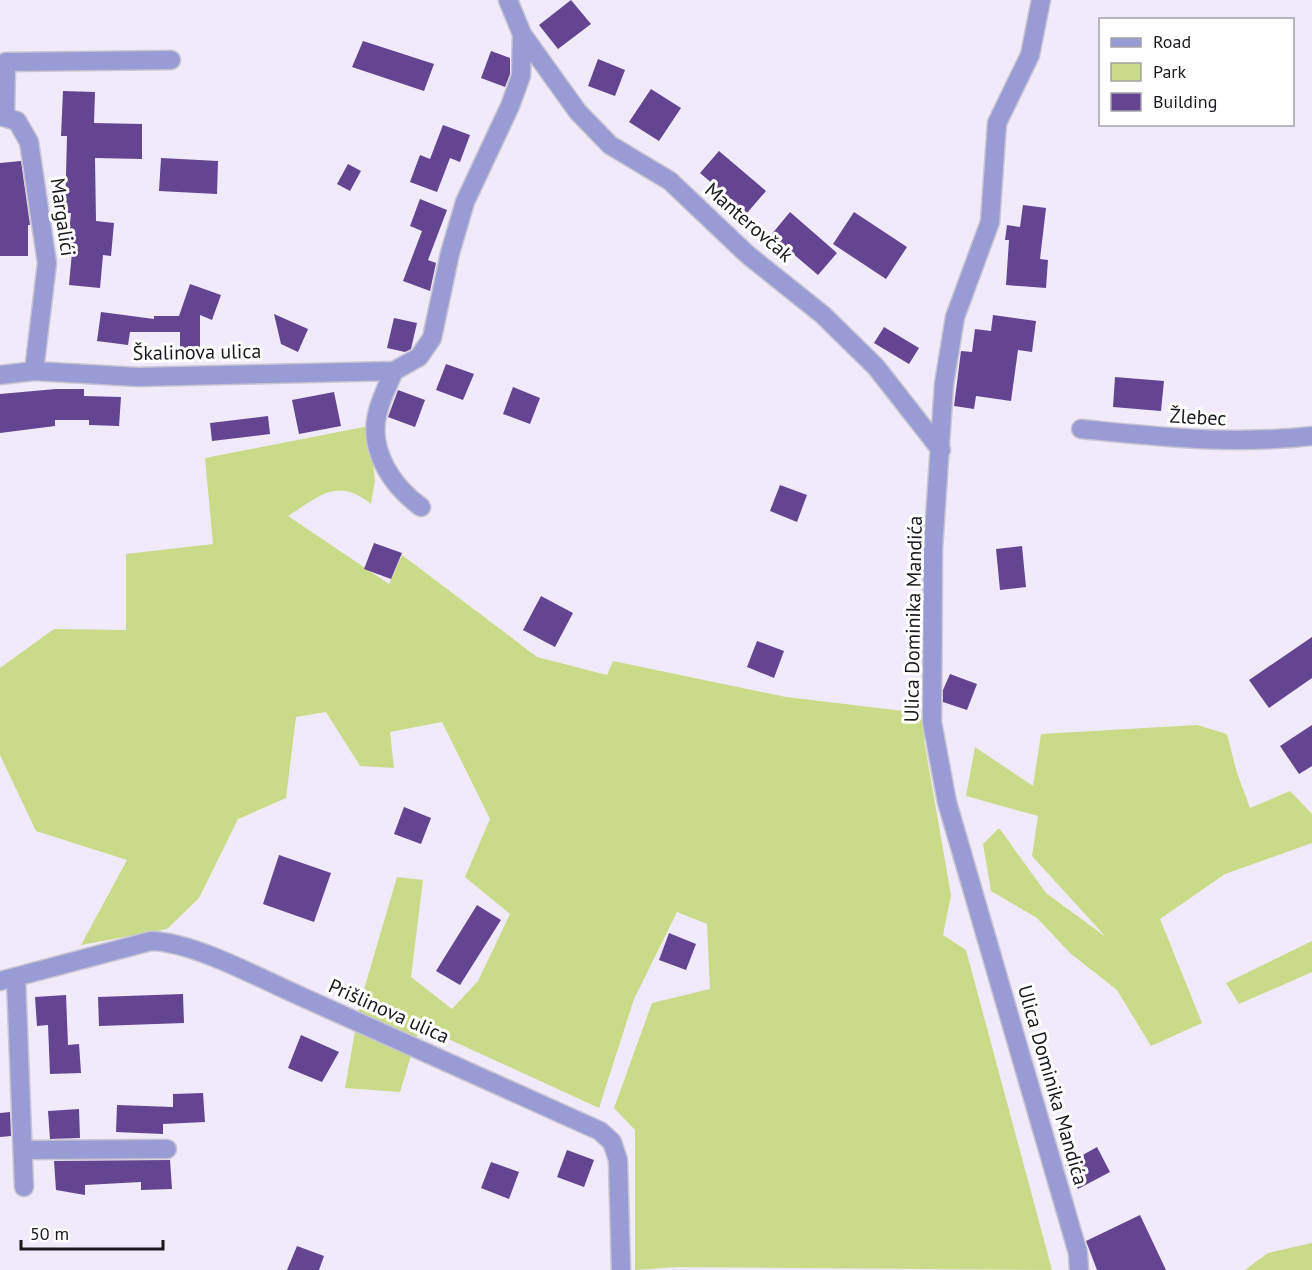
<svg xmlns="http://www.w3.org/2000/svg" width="1312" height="1270" font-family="'PT Sans',sans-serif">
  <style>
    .green { fill: #c9db88 }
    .building { fill: #644591 }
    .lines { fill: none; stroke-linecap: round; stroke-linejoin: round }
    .minor-casing { stroke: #c9c4d2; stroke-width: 21 }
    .minor { stroke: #999cd4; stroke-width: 18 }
    .labels { text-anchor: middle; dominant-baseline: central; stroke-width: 6; stroke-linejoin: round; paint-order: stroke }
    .street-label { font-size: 20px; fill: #1a191e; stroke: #fff }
  </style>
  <rect width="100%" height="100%" fill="#f0eafa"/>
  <path class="green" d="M 369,426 L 375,481 L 371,504 C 337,477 320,496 288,516 L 389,584 L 402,555 L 537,657 L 607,675 L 613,661 L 786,697 L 937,715 L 924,740 L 951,895 L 943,935 L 966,950 L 1052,1270 L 677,1267 L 635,1270 L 635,1130 L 614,1108 L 652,1003 L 710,989 L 707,924 L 677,912 L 634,999 L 599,1108 L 420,1026 L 400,1092 L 345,1088 L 360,1003 L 397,877 L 423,880 L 411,977 L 452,1009 L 478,981 L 510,914 L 465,877 L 490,819 L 442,722 L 390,732 L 394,768 L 360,766 L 326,712 L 296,717 L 286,798 L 238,819 L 199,898 L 167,929 L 81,945 L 127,860 L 36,831 L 0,755 L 0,668 L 54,629 L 126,630 L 126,554 L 213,544 L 205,458 Z
    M 1197,725 L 1227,734 L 1237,773 L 1250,808 L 1290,791 L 1312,814 L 1312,843 L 1225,874 L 1160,919 L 1202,1023 L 1151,1046 L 1117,990 L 1070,953 L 1037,918 L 991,891 L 983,844 L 999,828 L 1046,893 L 1106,937 L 1032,856 L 1038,816 L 966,796 L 975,747 L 1033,786 L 1041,734 Z
    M 1312,941 L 1312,972 L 1239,1004 L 1226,983 Z
    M 1312,1243 L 1312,1270 L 1245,1270 L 1268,1253 Z"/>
  <path class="building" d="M 571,0 L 591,24 L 558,49 L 539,25 Z
    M 363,41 L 434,64 L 424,91 L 352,67 Z
    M 491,51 L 510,58 L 510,74 L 505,87 L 481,78 Z
    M 598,59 L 625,70 L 615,96 L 588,86 Z
    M 651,89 L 681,108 L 659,141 L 629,122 Z
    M 63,91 L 95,92 L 94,123 L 142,124 L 142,159 L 95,158 L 96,221 L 114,223 L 111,256 L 103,255 L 100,288 L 69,285 L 72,252 L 67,252 L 71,213 L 65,213 L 67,136 L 61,136 Z
    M 443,125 L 470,135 L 460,162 L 450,158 L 437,192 L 410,182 L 420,155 L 430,159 Z
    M 719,151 L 766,191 L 747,213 L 700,173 Z
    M 161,158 L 218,161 L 217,194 L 159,191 Z
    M 21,161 L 30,225 L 28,225 L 28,256 L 0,256 L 0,163 Z
    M 348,164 L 361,171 L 350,191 L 337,184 Z
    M 420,199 L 447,210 L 428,260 L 436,263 L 430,291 L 403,281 L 422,231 L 410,226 Z
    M 1023,205 L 1046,208 L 1040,259 L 1048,260 L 1046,288 L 1006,285 L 1009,240 L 1005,240 L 1007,225 L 1020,227 Z
    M 790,212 L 837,253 L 818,275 L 771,235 Z
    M 854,212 L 907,247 L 886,279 L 833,244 Z
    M 190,284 L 221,295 L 212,320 L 200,315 L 200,354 L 180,354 L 180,332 L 130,332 L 128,345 L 97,341 L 101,312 L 154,319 L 154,316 L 179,316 Z
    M 274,314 L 308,329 L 298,352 L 281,344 Z
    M 993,315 L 1036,321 L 1032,352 L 1018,350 L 1011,401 L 976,396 L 974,409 L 954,406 L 961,351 L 972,352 L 975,329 L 991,331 Z
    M 394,318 L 417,323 L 411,349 L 405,352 L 387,348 Z
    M 884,327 L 919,348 L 909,364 L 874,343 Z
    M 446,364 L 474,374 L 463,400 L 436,390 Z
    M 1115,377 L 1164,381 L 1161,411 L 1113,407 Z
    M 513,387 L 540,398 L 530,424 L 503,414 Z
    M 56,389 L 84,389 L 84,396 L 121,397 L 119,426 L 89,425 L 89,420 L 55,420 L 55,426 L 0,433 L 0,394 Z
    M 398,390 L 425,400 L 415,427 L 388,417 Z
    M 334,392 L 341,426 L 299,434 L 292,400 Z
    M 268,416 L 270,434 L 212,441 L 210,423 Z
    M 780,485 L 807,495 L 797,522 L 770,511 Z
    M 374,543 L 402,553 L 391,579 L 364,569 Z
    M 1022,546 L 1026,587 L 1000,590 L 996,549 Z
    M 541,596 L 573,613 L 555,647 L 523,630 Z
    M 1312,637 L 1312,678 L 1269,708 L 1249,680 Z
    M 757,641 L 784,651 L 774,678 L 747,667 Z
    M 950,674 L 977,684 L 967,710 L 943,702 L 943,690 Z
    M 1312,725 L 1312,766 L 1299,774 L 1280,746 Z
    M 404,807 L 431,818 L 421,844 L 394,834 Z
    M 279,855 L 331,873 L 314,922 L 263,904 Z
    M 477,905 L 501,920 L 460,985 L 436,971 Z
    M 669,933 L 696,944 L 686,970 L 659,960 Z
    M 183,994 L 184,1023 L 99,1026 L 98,997 Z
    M 66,995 L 68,1045 L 79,1044 L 81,1073 L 50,1074 L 48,1025 L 37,1026 L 35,997 Z
    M 301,1035 L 339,1052 L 322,1082 L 288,1068 Z
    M 203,1093 L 205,1122 L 163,1124 L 163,1134 L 116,1132 L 117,1105 L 173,1107 L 173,1094 Z
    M 79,1109 L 80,1138 L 50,1139 L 48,1111 Z
    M 10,1112 L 11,1136 L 0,1137 L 0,1113 Z
    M 1097,1147 L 1110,1172 L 1078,1189 L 1065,1165 Z
    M 567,1150 L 594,1160 L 584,1187 L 557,1177 Z
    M 170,1160 L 172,1189 L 141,1190 L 141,1182 L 85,1185 L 85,1195 L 56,1190 L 54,1161 Z
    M 491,1162 L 519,1172 L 509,1199 L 481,1188 Z
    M 1140,1215 L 1166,1270 L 1097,1270 L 1086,1241 Z
    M 297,1246 L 324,1256 L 319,1270 L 287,1270 Z"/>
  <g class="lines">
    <g class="minor-casing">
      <path id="minor" d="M 508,0 L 522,34 L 578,112 L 610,145 L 670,181 L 748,255 L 823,315 L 876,367 L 941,450
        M 1041,0 L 1030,55 L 997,123 L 990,222 L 955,317 L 944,384 L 933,549 L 932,722 L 947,802 L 1078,1253 L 1079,1270
        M 0,116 L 17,121 L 29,142 L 47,263 L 34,371
        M 5,116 L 6,62 L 171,60
        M 394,371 C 388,385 380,400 377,415 C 369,451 392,486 421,507
        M 0,375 L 34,371 L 138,377 L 394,371 L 419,357 L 432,338 L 450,253 L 465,202 L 510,106 L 521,76 L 522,34
        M 1081,429 C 1162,437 1230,445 1312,436
        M 16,978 L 24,1187
        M 0,981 L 151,941 C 194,942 259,978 300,996 C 400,1041 500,1086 600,1131 L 612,1142 L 618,1160 L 621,1270
        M 24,1150 L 167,1149"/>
    </g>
    <use href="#minor" class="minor"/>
  </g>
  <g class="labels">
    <g class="street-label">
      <text transform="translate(63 217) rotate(82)">Margalići</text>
      <text transform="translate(749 222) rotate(41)">Manterovčak</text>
      <text transform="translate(197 352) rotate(-1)">Škalinova ulica</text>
      <text transform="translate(1198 417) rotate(3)">Žlebec</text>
      <text transform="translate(913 619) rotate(-89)">Ulica Dominika Mandića</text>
      <text transform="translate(389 1011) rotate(24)">Prišlinova ulica</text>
      <text transform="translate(1053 1085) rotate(74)">Ulica Dominika Mandića</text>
    </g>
  </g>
  <rect x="1099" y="18" width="195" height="108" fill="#ffffff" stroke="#a3a3a5" stroke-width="1.5"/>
  <rect x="1111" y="38" width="30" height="9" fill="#999cd4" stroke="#a3a3a5" stroke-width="1.5"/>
  <text x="1153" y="48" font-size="18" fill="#1a191e">Road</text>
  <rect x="1111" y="63" width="30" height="18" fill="#c9db88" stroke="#a3a3a5" stroke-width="1.5"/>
  <text x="1153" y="78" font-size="18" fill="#1a191e">Park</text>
  <rect x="1111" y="93" width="30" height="18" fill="#644591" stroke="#a3a3a5" stroke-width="1.5"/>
  <text x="1153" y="108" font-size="18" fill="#1a191e">Building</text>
  <path d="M21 1240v9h142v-9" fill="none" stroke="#1a191e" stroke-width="3"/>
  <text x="30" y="1240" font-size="18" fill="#1a191e" stroke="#ffffff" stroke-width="4.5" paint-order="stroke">50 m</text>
</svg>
